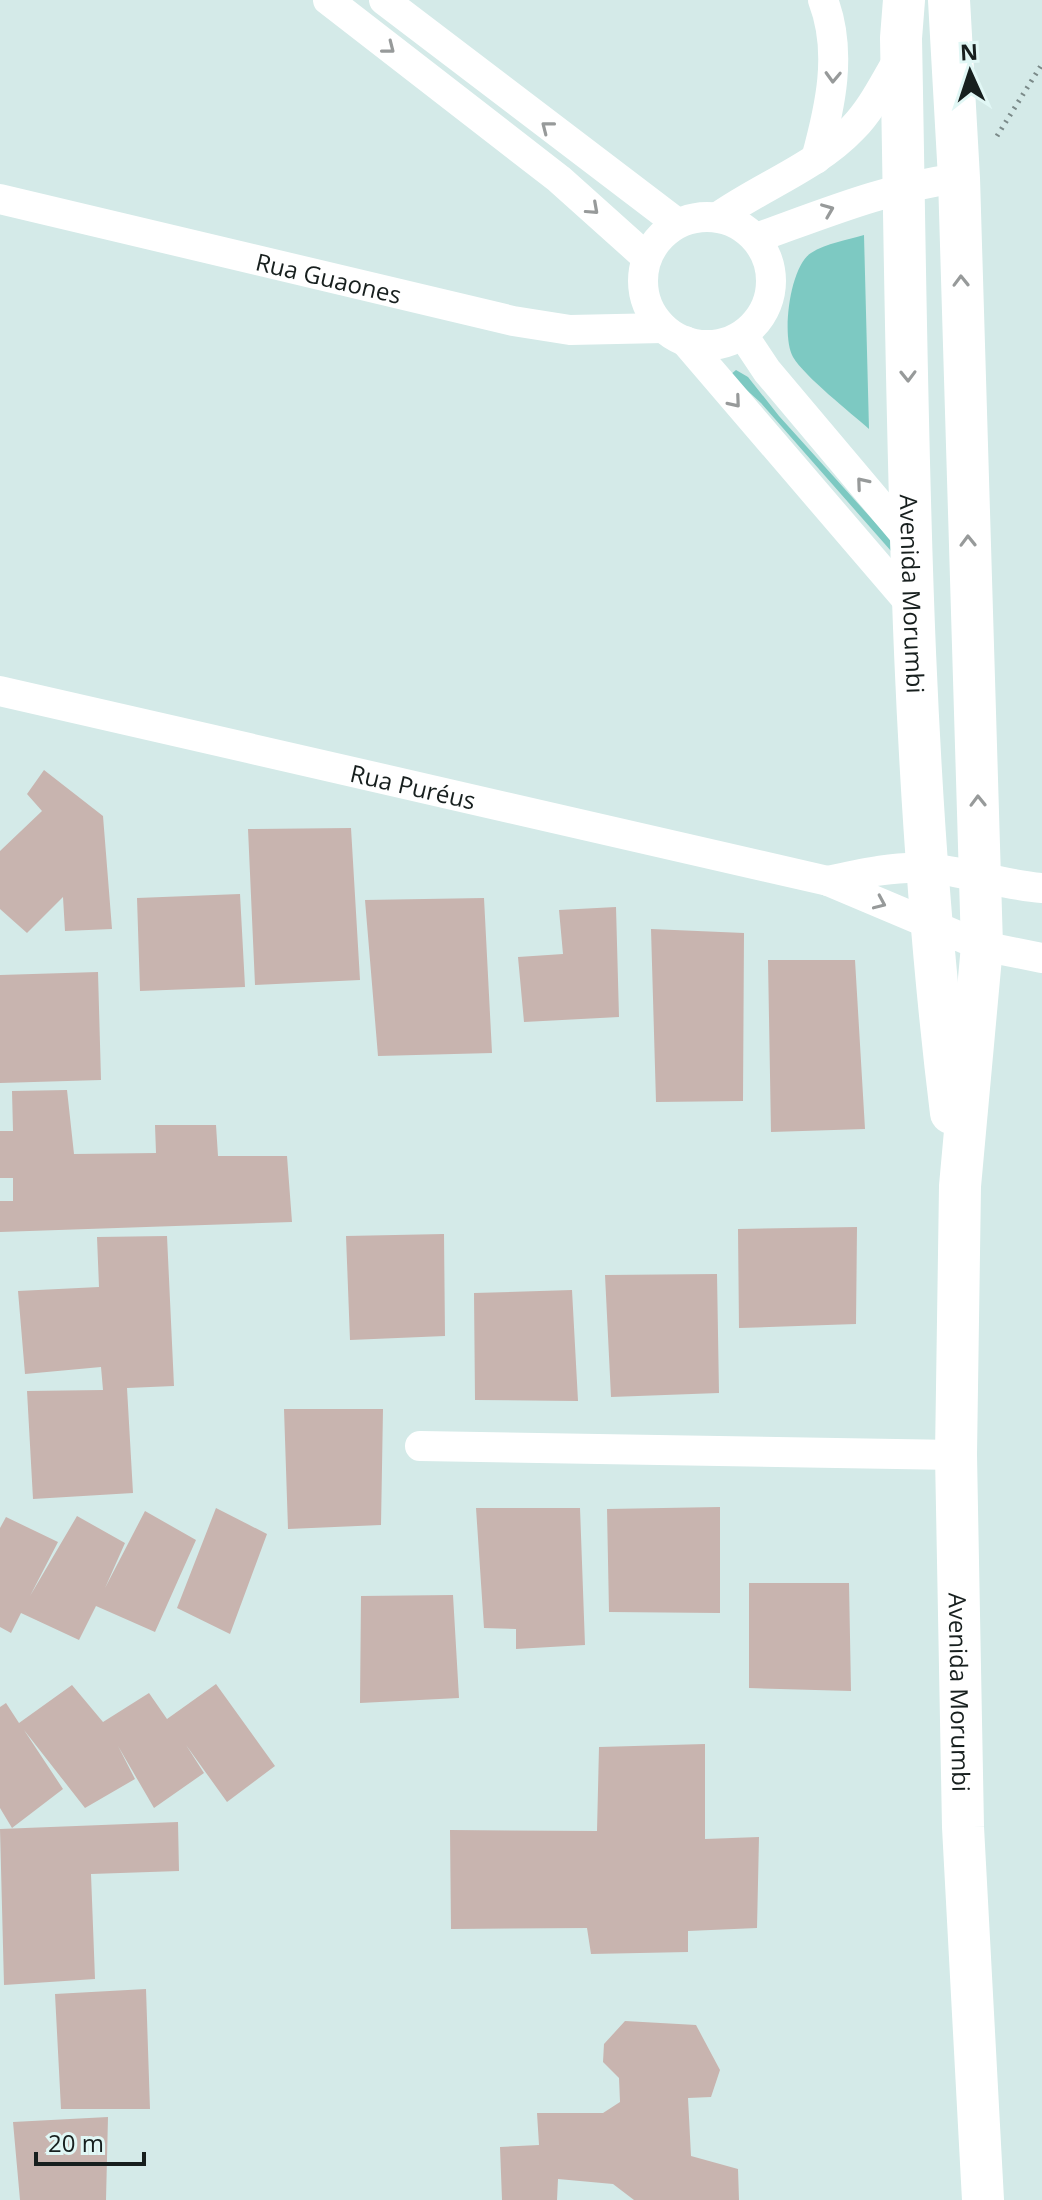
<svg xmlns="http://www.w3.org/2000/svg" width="1042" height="2200" font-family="'Open Sans',sans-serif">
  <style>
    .green { fill: #7dc9c2 }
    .building { fill: #c8b4af }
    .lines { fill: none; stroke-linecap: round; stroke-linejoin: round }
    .path { stroke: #7b8a89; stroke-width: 5; stroke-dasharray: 2 6; stroke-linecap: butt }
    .minor { stroke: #fff; stroke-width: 30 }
    .secondary { stroke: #fff; stroke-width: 42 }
    .oneway { stroke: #979a9a }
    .labels { text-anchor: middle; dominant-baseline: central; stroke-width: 6; stroke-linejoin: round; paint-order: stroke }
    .street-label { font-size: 24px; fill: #171f1e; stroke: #e1f7f5 }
  </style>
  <rect width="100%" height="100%" fill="#d4eae8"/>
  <path class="green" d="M 864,235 L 869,429 C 850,412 805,377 793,357 C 781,336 790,266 811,253 C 826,243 848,240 864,235 Z
    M 736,370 L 748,377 L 779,416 L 890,539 L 891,551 L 761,403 L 730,375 Z"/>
  <path class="building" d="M 44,770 L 103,816 L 112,929 L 65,931 L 63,897 L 27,933 L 0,909 L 0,851 L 42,811 L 27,794 Z
    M 351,828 L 360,980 L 255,985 L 248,829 Z
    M 240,894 L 245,987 L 140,991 L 137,898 Z
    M 484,898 L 492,1053 L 378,1056 L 365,900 Z
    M 616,907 L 619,1017 L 524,1022 L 518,957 L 563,954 L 559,910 Z
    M 651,929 L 744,933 L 743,1101 L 656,1102 Z
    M 768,960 L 855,960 L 865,1129 L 771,1132 Z
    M 98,972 L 101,1080 L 0,1083 L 0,975 Z
    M 67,1090 L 74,1154 L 156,1153 L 155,1125 L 216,1125 L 218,1156 L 287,1156 L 292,1222 L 0,1232 L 0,1201 L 13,1201 L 13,1178 L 0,1178 L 0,1131 L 13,1131 L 12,1091 Z
    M 857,1227 L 856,1324 L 739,1328 L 738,1229 Z
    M 444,1234 L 445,1336 L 350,1340 L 346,1236 Z
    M 167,1236 L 174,1386 L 127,1388 L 133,1493 L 33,1499 L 27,1391 L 103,1390 L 101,1367 L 25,1374 L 18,1291 L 99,1287 L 97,1237 Z
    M 717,1274 L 719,1393 L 611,1397 L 605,1275 Z
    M 572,1290 L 578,1401 L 475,1400 L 474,1293 Z
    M 284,1409 L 383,1409 L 381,1525 L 288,1529 Z
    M 720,1507 L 720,1613 L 609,1612 L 607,1509 Z
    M 216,1508 L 267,1534 L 230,1634 L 177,1608 Z
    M 476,1508 L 580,1508 L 585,1645 L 516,1649 L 516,1629 L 484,1628 Z
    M 145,1511 L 196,1540 L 155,1632 L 96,1606 L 79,1640 L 21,1613 L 11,1633 L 0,1627 L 0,1528 L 6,1517 L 58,1542 L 30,1596 L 77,1516 L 125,1543 L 105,1588 Z
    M 749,1583 L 849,1583 L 851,1691 L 749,1688 Z
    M 453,1595 L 459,1698 L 360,1703 L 361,1596 Z
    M 216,1684 L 275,1766 L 227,1802 L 186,1745 L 204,1773 L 154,1808 L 118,1746 L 135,1779 L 85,1808 L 24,1730 L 63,1789 L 12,1828 L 0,1808 L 0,1707 L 6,1703 L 19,1723 L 72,1685 L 103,1722 L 149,1693 L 167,1719 Z
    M 705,1744 L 705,1839 L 759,1837 L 757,1928 L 688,1931 L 688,1952 L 591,1954 L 587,1928 L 451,1929 L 450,1830 L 597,1831 L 599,1747 Z
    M 178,1822 L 179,1871 L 91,1874 L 95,1979 L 4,1985 L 0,1829 Z
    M 146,1989 L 150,2109 L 61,2109 L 55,1994 Z
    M 625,2021 L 696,2025 L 720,2070 L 711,2097 L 688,2098 L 691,2156 L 738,2169 L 739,2200 L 634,2200 L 613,2184 L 558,2179 L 557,2200 L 502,2200 L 500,2147 L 539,2145 L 537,2113 L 603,2113 L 620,2102 L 619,2078 L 603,2062 L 604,2044 Z
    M 108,2117 L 106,2200 L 20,2200 L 13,2122 Z"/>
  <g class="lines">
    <path class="path" d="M 997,136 L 1042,64"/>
    <g class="minor">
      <path d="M 328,0 L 559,179 L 646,257"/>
      <path d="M 384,0 L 677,223"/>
      <path d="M 816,159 C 830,108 843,52 823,0"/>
      <path id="s1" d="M 0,199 L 513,321 L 570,330 L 663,328"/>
      <circle cx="707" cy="281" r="64"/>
      <path d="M 718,217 C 762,186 816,167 853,128 C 873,108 886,79 901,55"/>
      <path d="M 756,238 C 826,213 885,188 959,178"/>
      <path d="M 743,335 L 767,371 L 912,543"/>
      <path d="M 685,341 L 914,608"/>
      <path id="s2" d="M 0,691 L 828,881 L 982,946 L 1042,958"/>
      <path d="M 828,881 C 860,874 892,866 926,868 C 965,871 1003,885 1042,888"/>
      <path d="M 420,1446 L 956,1455"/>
    </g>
    <g class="secondary">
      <path id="s3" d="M 904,0 L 901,38 C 908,396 907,757 951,1113"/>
      <path id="s4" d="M 949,0 L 959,178 L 982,946 L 960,1186 L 956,1455 L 963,1827 L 983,2200"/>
    </g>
  </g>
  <defs><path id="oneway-chevron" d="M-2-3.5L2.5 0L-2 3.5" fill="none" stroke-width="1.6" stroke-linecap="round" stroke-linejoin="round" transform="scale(2)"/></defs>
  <g class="oneway">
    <use href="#oneway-chevron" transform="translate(389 48) rotate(38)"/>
    <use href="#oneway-chevron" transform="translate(833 77) rotate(92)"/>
    <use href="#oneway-chevron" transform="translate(547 127) rotate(-142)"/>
    <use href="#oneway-chevron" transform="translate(593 209) rotate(42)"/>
    <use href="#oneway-chevron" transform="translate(828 210) rotate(-22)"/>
    <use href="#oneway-chevron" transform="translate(961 281) rotate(-91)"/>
    <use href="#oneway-chevron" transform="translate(908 376) rotate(89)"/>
    <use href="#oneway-chevron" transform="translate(735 402) rotate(50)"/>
    <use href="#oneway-chevron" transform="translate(862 483) rotate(-130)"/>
    <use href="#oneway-chevron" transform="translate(968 541) rotate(-91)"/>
    <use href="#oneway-chevron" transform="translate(978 801) rotate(-91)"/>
    <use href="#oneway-chevron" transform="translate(880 903) rotate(24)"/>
  </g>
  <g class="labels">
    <g class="street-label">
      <text stroke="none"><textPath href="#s1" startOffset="338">Rua Guaones</textPath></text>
      <text stroke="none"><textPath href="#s3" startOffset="594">Avenida Morumbi</textPath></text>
      <text stroke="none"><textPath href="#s2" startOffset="424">Rua Puréus</textPath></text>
      <text stroke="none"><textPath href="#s4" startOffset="1694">Avenida Morumbi</textPath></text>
    </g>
  </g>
  <g transform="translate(970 72) rotate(357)" stroke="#e1f7f5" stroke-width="6" paint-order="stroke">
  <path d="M0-6L14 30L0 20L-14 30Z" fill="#171f1e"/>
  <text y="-12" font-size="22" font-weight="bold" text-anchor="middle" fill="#171f1e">N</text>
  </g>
  <path d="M36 2152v12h108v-12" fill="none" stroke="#171f1e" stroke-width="4"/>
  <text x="48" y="2152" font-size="24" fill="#171f1e" stroke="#e1f7f5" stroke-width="6" paint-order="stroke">20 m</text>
</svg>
